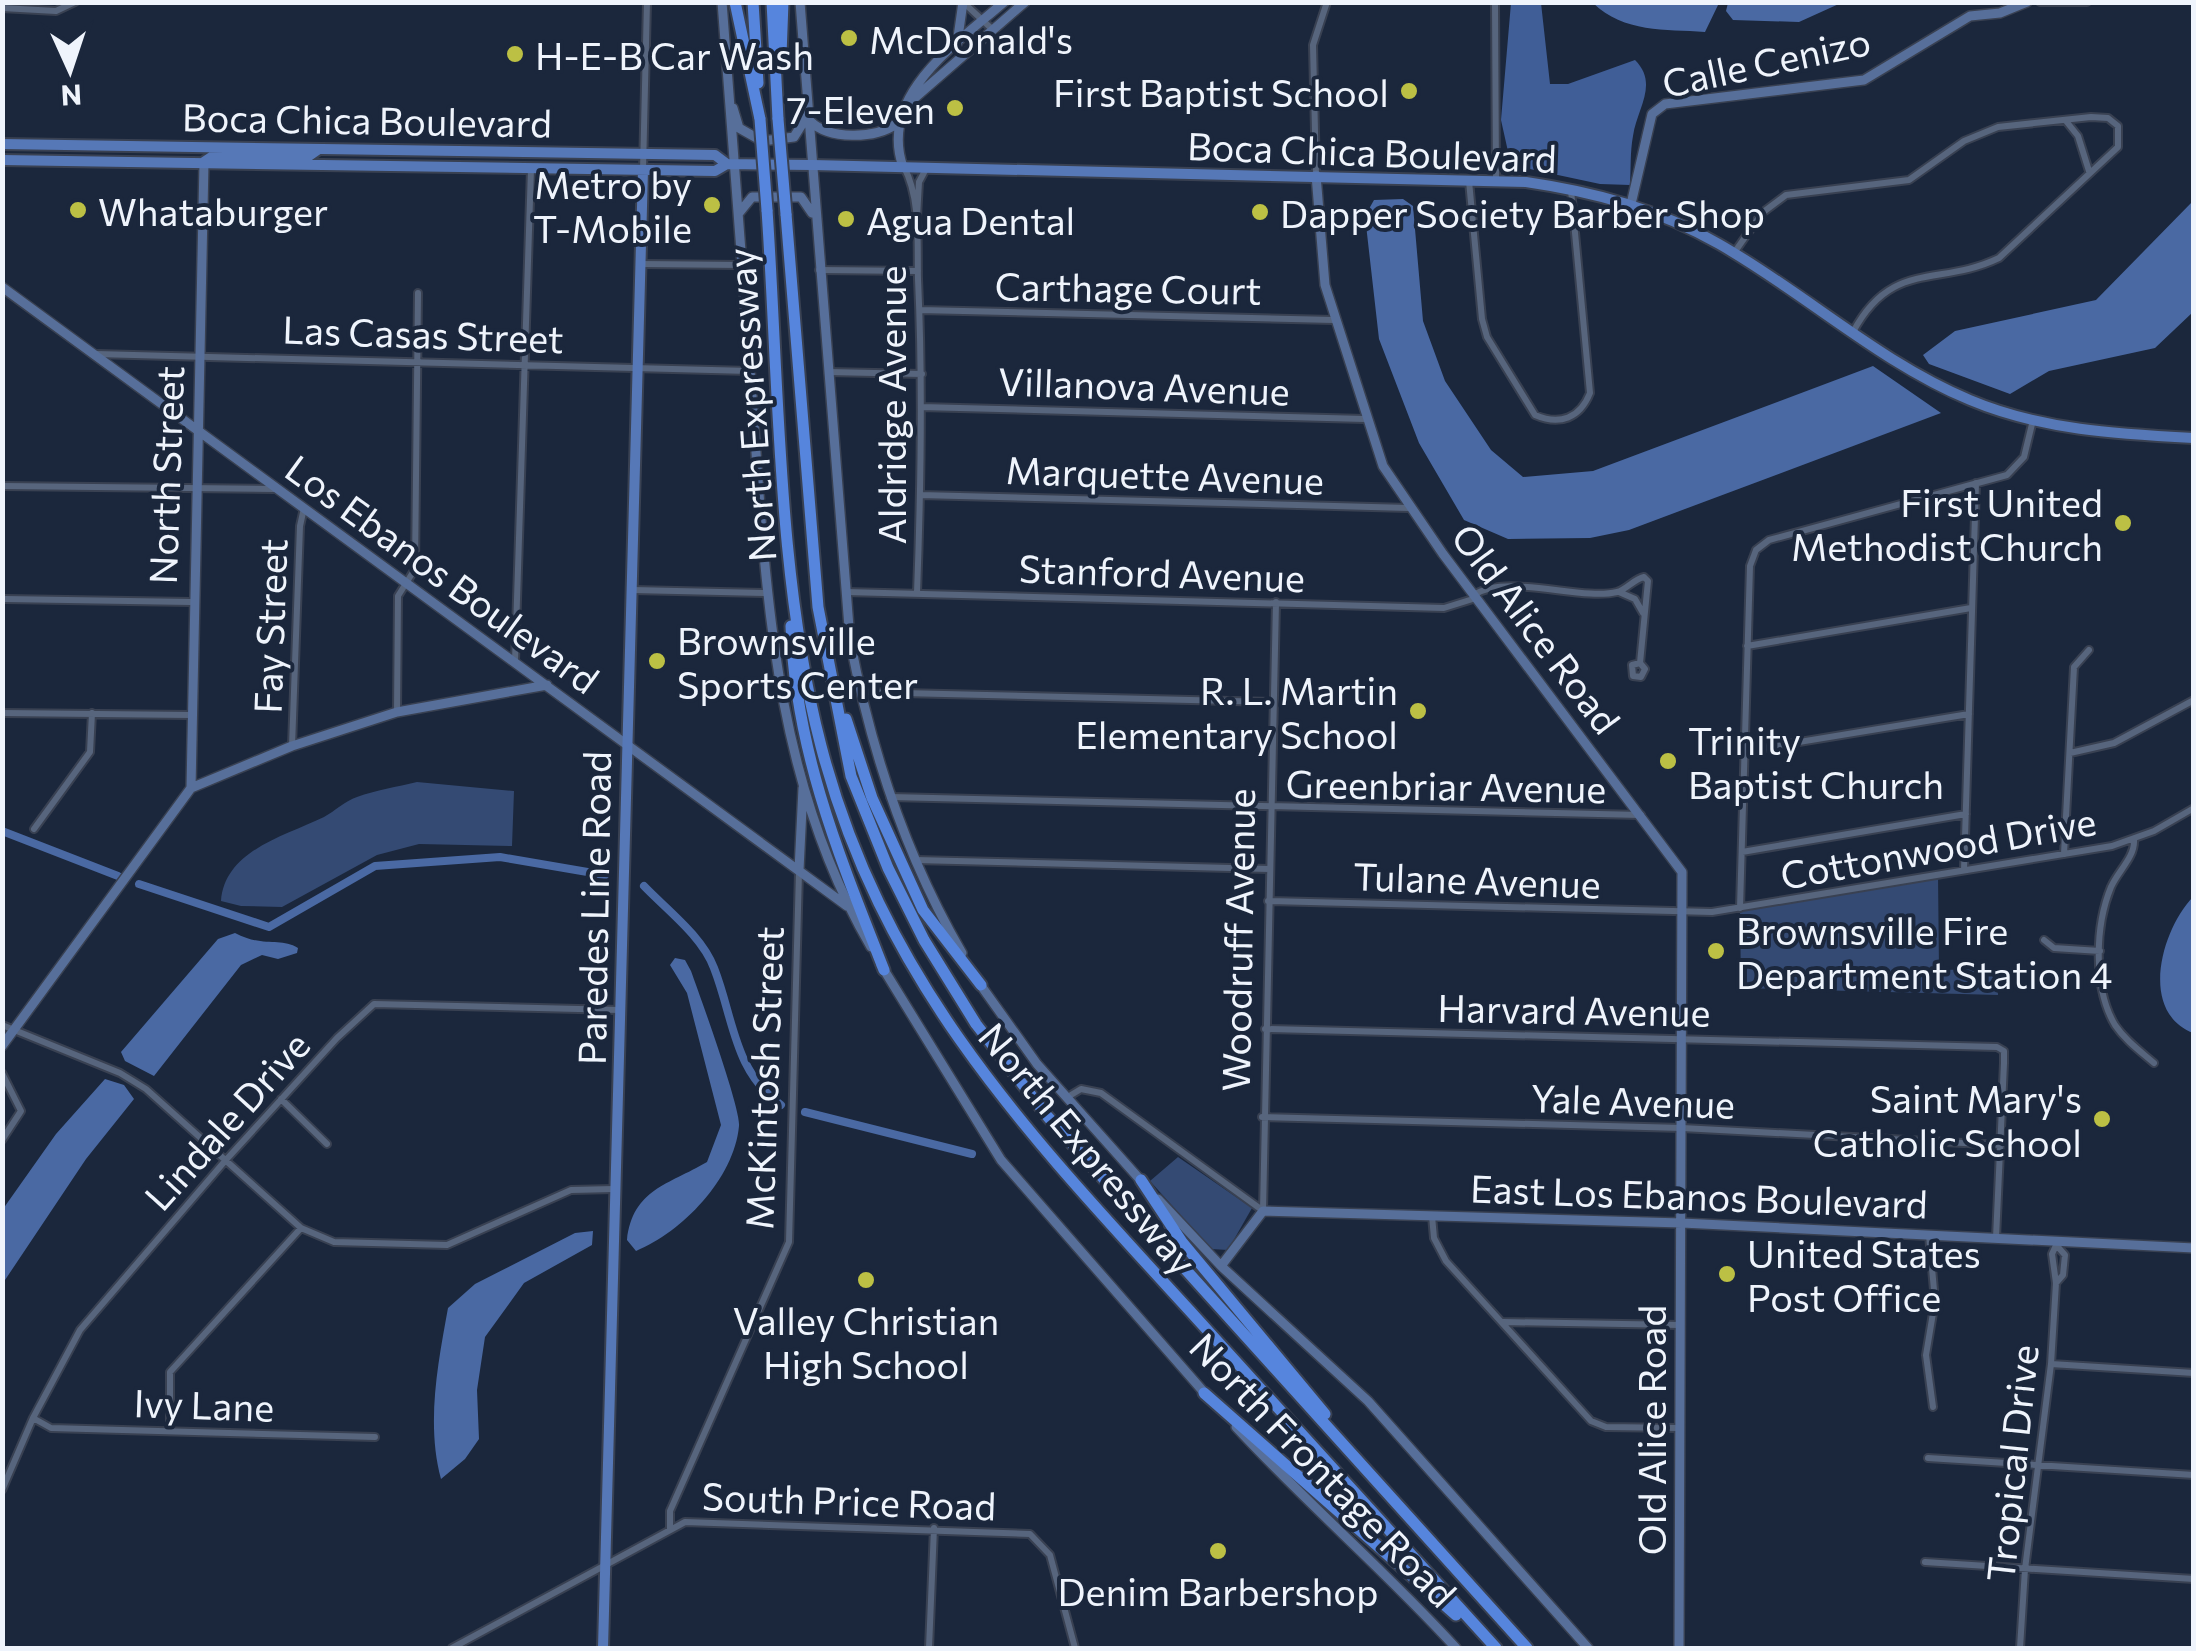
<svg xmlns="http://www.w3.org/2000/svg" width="2196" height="1651" font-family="Commissioner,sans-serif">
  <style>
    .green { fill: #344a73 }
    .forest { fill: #405e97 }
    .water { fill: #4a69a3 }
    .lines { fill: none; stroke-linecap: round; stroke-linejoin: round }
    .canal { stroke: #4a69a3; stroke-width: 8 }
    .street-casing { stroke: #394152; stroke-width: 10 }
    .secondary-casing { stroke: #394152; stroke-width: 12 }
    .primary-casing { stroke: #394152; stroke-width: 14 }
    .highway-casing { stroke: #394152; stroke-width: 15 }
    .street { stroke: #57657d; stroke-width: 6 }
    .secondary { stroke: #576f9a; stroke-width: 9 }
    .primary { stroke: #5678b7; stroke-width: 10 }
    .highway { stroke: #5685dd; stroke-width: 11 }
    .highway-bridge-casing { stroke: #394152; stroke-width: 15; stroke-linecap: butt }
    .highway-bridge { stroke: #5685dd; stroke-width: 11 }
    .poi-dot { fill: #bcc044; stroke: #1b273c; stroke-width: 4 }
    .labels { text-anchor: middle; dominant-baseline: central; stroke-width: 8; stroke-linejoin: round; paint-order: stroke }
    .poi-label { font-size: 38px; fill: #eff4fc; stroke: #1b273c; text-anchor: start }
    .street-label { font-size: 38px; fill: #eff4fc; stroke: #1b273c }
  </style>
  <rect width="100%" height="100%" fill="#1b273c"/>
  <path class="green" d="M 417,782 L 514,791 L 512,846 L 419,844 L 377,855 L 282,907 L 241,906 L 221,901 C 225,850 285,836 324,817 C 335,811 345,801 357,797 C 376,790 397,787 417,782 Z
    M 1938,875 L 1939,970 L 1997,969 L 1998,995 L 1741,988 L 1740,908 Z
    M 1178,1157 L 1252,1208 L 1228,1250 L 1211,1249 L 1150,1181 Z"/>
  <path class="forest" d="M 1511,3 L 1541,3 L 1550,84 L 1568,84 L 1635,60 C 1659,84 1637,108 1633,136 C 1630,152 1631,169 1630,185 L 1600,184 L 1511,165 L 1501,120 Z"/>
  <path class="water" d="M 1593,3 L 1719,3 L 1705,32 C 1665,29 1624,33 1593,3 Z
    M 1728,3 L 1728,2 L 1841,3 L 1799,22 L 1733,20 L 1726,11 Z
    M 1403,199 L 1413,206 L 1423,321 L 1445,381 L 1491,450 L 1523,477 L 1593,471 L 1873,366 L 1941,413 L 1629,530 L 1590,538 L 1508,539 L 1464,520 L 1419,443 L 1379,339 L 1365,216 L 1374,200 Z
    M 2193,201 L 2193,312 L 2155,348 L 2049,371 L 2010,394 L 1929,364 L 1923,355 L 1955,331 L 2096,300 Z
    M 2193,897 L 2193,1033 C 2138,1011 2162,929 2193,897 Z
    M 235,933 C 263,948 280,937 298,948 L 297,953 L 278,959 L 262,955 L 241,965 L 154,1076 L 125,1061 L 121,1052 L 218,939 Z
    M 675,958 L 685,960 L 691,971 C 700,996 741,1109 739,1126 C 734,1179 682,1232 636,1251 L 627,1240 C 633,1189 668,1185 707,1162 L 721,1125 L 687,993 L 670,965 Z
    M 105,1079 L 124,1085 L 134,1099 L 86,1159 L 3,1283 L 3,1209 L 56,1134 Z
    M 593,1231 L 592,1245 L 524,1283 L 485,1337 L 477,1390 L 479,1439 L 465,1459 L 441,1479 C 426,1424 438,1363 448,1308 L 475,1284 L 575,1233 Z"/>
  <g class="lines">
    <path class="canal" d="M 2,831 L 118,876
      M 139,884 L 269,927 L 375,866 L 500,857 L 605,875
      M 644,886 C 667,910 702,936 714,968 C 734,1019 733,1070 781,1105
      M 805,1112 L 972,1154"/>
    <g class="street-casing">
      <path id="street" d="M 963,2 L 993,30
        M 1495,2 L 1496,180
        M 2040,2 L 2087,2
        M 2,8 L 56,11 L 75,2
        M 2066,121 L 2078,136 L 2089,171
        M 904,167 C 921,199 917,243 918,279 C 923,384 921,488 917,593
        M 643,170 L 647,2
        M 1316,175 L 1313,45 L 1327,2
        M 1469,181 L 1482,319 L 1487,337 L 1535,415 C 1560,426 1580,418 1590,393 L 1571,190
        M 917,217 L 919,182 L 927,167
        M 1734,253 L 1762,213 L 1786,195 L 1909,180 L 1964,141 L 1998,127 L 2091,117 L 2108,118 L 2118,126 L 2118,147 L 1999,258 C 1939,287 1892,259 1853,332
        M 640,264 L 742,265
        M 819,270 L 918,271
        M 920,310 L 1334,320
        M 96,354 L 750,371
        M 828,372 L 922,374
        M 921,407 L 1365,419
        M 2,486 L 274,489
        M 920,495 L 1409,508
        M 633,590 L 765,593
        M 846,592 L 1444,608 L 1476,598
        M 1619,592 L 1635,599 L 1643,613
        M 1474,595 C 1507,573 1581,601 1617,592 C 1626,590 1634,579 1644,577 L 1648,581 L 1640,663 L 1645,669 L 1641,677 L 1633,676 L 1632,665 L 1640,663
        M 5,599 L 191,602
        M 1747,646 L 1971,608
        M 515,661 L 531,169
        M 860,692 L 1273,702
        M 397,712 L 398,596 L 415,569 L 418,293
        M 2,713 L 191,715
        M 292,746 L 300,526 L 304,508
        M 1745,751 L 1969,714
        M 2070,753 L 2114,743 L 2194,700
        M 890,797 L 1641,815
        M 34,829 L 90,752 L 92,713
        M 2134,840 C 2135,857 2118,871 2111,887 C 2095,926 2093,988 2115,1025 C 2125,1040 2140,1051 2154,1063
        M 1742,852 L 1966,814
        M 2064,854 L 2074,667 L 2089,650
        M 915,860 L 1269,869
        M 1964,870 L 1976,483
        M 1268,901 L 1712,912 L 2112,846 L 2154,831 L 2194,808
        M 1740,908 L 1750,566 L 1756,550 L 1769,540 L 2007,475 L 2024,457 L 2033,420
        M 2044,940 L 2054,948 L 2100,951
        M 2,1025 L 120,1073 L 146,1089 L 301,1228 L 334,1242 L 447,1245 L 571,1190 L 614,1189
        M 1265,1029 L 1997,1047 L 2004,1051 L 2004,1063 L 1996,1238
        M 2,1073 L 21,1111 L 2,1140
        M 1066,1098 L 1081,1089 L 1101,1093 L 1262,1210
        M 281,1099 L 327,1144
        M 1262,1117 L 1682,1128 L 2001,1145
        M 1263,1211 L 1276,602
        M 1432,1216 L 1434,1238 L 1446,1261 L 1591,1421 L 1606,1427 L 1679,1428
        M 1929,1235 L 1935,1301 L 1926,1355 L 1933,1407
        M 2056,1283 L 2063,1275 L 2065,1255 L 2058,1247
        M 1503,1322 L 1680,1325
        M 2051,1364 L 2194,1373
        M 33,1418 L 51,1428 L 375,1437
        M 170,1430 L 170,1372 L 301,1228
        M 1928,1458 L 2194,1475
        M 2,1490 L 33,1418 L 80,1330 L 225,1161 L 337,1038 L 374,1004 L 619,1010
        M 670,1529 L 670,1511 L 789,1242 L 799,872
        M 1925,1562 L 2194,1579
        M 452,1648 L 685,1522 L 1030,1534 L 1050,1555 L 1075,1648
        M 929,1648 L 934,1528
        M 2020,1648 L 2025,1569 L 2051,1364 L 2056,1283 L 2052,1254 L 2058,1241"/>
    </g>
    <g class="secondary-casing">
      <path id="secondary" d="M 722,2 C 732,134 742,265 752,396 C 766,587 772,777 871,947
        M 800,2 L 850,640 C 871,751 905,855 962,953
        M 957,44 L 963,2
        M 910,102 L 1025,2
        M 733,108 L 739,128 L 762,141 L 794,137 L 809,113
        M 810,121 C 829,140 875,139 896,124
        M 903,167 C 878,95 956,44 1004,2
        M 1316,175 L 1325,285 L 1383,466 L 1443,554 L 1682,872 L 1679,1648
        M 1631,204 L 1652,114 L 1665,104 L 1864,80 L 1970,16 L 2000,13 L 2027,2
        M 739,213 L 752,197 L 801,197 L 812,213
        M 2,287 L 847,906
        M 191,788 L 204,162
        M 799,870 L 803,788
        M 881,965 L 1001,1160 L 1209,1398
        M 977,980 L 1037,1064 L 1144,1184
        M 2,1046 L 191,788 L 292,746 L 397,712 L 547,685
        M 1158,1199 L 1221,1266 L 1368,1401 L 1588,1648
        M 1221,1266 L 1263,1211 L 1682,1223 L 2194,1248
        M 1236,1427 C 1307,1504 1386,1571 1456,1648"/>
    </g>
    <g class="primary-casing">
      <path id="primary" d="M 2,144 L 715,155 L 727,164
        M 2,160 L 715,171 L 727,164 L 813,165 L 1526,182 C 1595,192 1658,209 1719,244 C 1805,293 1879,362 1970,400 C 2041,430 2118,434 2194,438
        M 204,162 L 216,154 L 309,156 L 319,149
        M 603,1648 L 643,170"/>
    </g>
    <g class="highway-casing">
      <path id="highway" d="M 735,2 L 760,119
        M 753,2 L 758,83
        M 772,2 L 778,119
        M 781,55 L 783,2
        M 767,210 C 779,384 777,578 821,746 C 883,984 1030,1136 1190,1311 C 1292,1424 1394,1536 1496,1648
        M 786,214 L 818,607 L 851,776 L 888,868 L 924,940 L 976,1024 L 1048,1117 L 1527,1648
        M 791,626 C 795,749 839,856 884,970
        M 846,719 L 872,798 L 923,910 L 981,985
        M 1141,1180 L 1182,1242 L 1325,1414
        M 1204,1393 L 1456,1615"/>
    </g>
    <use href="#street" class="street"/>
    <use href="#secondary" class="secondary"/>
    <use href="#primary" class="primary"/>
    <use href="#highway" class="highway"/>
    <g class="highway-bridge-casing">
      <path id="highway-bridge" d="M 760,119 L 767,210
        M 778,119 L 786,214"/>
    </g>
    <use href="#highway-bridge" class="highway-bridge"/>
  </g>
  <g class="poi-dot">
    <circle cx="849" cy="38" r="10"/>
    <circle cx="515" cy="54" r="10"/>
    <circle cx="1409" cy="91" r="10"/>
    <circle cx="955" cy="108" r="10"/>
    <circle cx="712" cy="205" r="10"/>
    <circle cx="78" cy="210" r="10"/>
    <circle cx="1260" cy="212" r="10"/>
    <circle cx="846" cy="219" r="10"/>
    <circle cx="2123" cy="523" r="10"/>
    <circle cx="657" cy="661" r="10"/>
    <circle cx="1418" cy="711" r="10"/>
    <circle cx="1668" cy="761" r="10"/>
    <circle cx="1716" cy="951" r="10"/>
    <circle cx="2102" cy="1119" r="10"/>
    <circle cx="1727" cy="1274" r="10"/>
    <circle cx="866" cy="1280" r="10"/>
    <circle cx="1218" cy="1551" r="10"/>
  </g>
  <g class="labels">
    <g class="poi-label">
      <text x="869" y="38">McDonald's</text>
      <text x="535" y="54">H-E-B Car Wash</text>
      <text x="1389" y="91" text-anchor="end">First Baptist School</text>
      <text x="935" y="108" text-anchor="end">7-Eleven</text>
      <text x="692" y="183" text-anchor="end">Metro by<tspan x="692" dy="44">T-Mobile</tspan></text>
      <text x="98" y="210">Whataburger</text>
      <text x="1280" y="212">Dapper Society Barber Shop</text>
      <text x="866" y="219">Agua Dental</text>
      <text x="2103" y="501" text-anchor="end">First United<tspan x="2103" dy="44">Methodist Church</tspan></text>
      <text x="677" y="639">Brownsville<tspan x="677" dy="44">Sports Center</tspan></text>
      <text x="1398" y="689" text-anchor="end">R. L. Martin<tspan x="1398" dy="44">Elementary School</tspan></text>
      <text x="1688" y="739">Trinity<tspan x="1688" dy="44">Baptist Church</tspan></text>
      <text x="1736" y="929">Brownsville Fire<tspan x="1736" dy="44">Department Station 4</tspan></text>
      <text x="2082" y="1097" text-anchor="end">Saint Mary's<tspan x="2082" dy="44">Catholic School</tspan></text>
      <text x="1747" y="1252">United States<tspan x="1747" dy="44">Post Office</tspan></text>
      <text x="866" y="1319" text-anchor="middle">Valley Christian<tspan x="866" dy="44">High School</tspan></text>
      <text x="1218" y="1590" text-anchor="middle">Denim Barbershop</text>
    </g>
    <g class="street-label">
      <text transform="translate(1766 61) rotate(-12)">Calle Cenizo</text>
      <text transform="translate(367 119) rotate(1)">Boca Chica Boulevard</text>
      <text transform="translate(1372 151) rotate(2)">Boca Chica Boulevard</text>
      <text transform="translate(1128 287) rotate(1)">Carthage Court</text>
      <text transform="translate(423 333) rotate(2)">Las Casas Street</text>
      <text transform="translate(1144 385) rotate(2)">Villanova Avenue</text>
      <text transform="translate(750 405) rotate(-94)">North Expressway</text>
      <text transform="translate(890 405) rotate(-90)">Aldridge Avenue</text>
      <text transform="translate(1165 474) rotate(2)">Marquette Avenue</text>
      <text transform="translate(165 475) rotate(-88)">North Street</text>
      <text transform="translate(1162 572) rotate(2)">Stanford Avenue</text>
      <text transform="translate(443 573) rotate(36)">Los Ebanos Boulevard</text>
      <text transform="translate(269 626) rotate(-88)">Fay Street</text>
      <text transform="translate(1537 628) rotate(53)">Old Alice Road</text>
      <text transform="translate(1446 785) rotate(1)">Greenbriar Avenue</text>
      <text transform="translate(1938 847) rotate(-10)">Cottonwood Drive</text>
      <text transform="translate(1477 879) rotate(2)">Tulane Avenue</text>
      <text transform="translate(593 908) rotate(-89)">Paredes Line Road</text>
      <text transform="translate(1237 940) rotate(-89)">Woodruff Avenue</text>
      <text transform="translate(1574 1009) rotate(1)">Harvard Avenue</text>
      <text transform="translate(763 1078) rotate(-88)">McKintosh Street</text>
      <text transform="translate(1633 1100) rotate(2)">Yale Avenue</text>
      <text transform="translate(226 1120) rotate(-48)">Lindale Drive</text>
      <text transform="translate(1089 1148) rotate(50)">North Expressway</text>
      <text transform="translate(1699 1195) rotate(2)">East Los Ebanos Boulevard</text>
      <text transform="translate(204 1404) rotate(2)">Ivy Lane</text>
      <text transform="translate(1650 1430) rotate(-90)">Old Alice Road</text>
      <text transform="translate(2011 1463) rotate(-84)">Tropical Drive</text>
      <text transform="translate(1324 1469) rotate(46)">North Frontage Road</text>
      <text transform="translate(849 1500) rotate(2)">South Price Road</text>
    </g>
  </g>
  <rect width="2196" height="1651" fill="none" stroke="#eff4fc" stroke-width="10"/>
  <g transform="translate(70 70) rotate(177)" stroke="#1b273c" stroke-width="8" paint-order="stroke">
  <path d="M0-8L18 38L0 25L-18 38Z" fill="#eff4fc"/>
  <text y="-15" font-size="28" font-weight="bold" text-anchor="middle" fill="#eff4fc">N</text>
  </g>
</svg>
